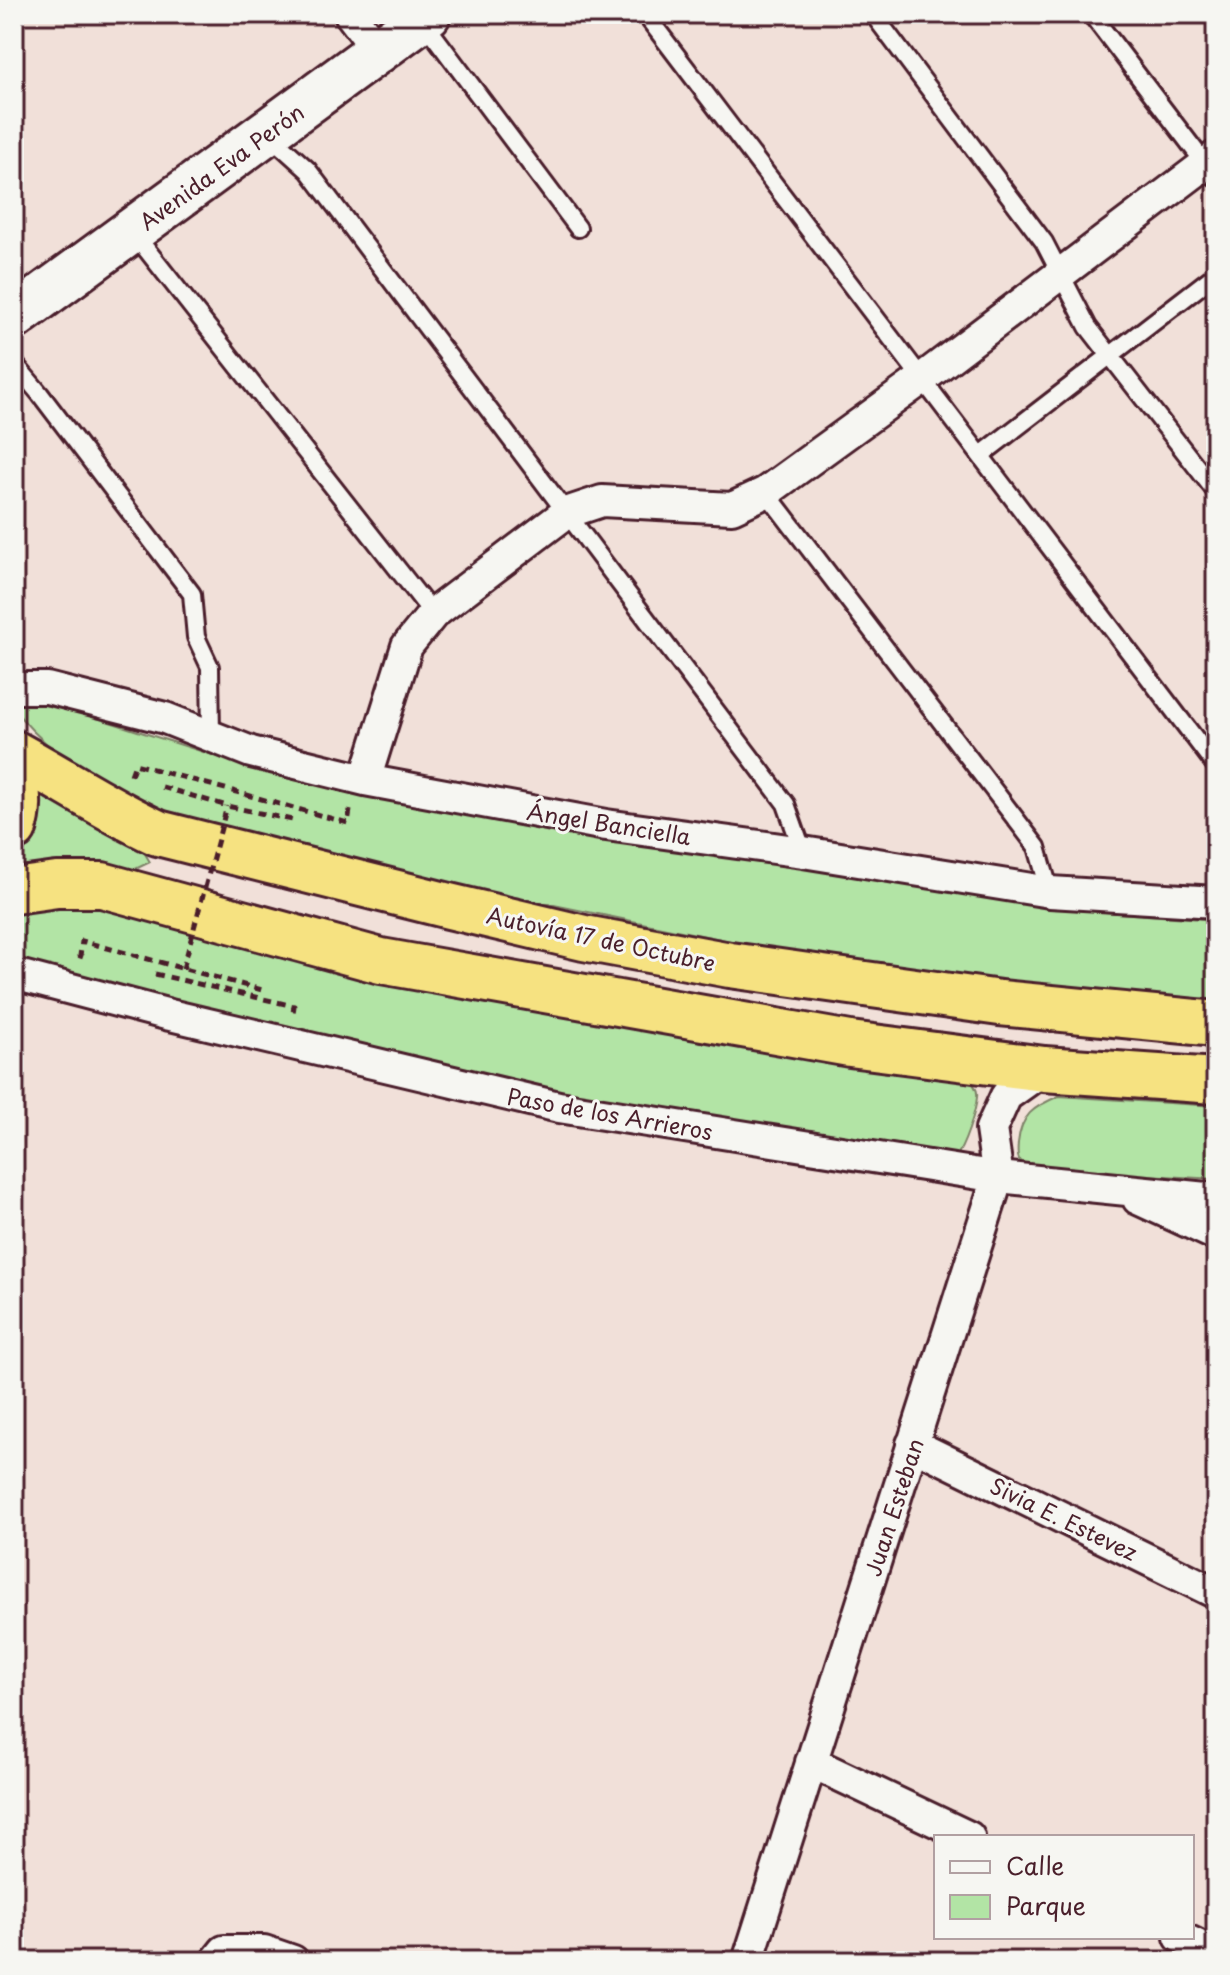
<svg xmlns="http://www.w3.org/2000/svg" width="1230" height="1975" font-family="'Playpen Sans',sans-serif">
<rect width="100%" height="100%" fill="#f1e0d9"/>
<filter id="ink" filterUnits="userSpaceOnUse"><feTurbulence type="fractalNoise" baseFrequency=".0125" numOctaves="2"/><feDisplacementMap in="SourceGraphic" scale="16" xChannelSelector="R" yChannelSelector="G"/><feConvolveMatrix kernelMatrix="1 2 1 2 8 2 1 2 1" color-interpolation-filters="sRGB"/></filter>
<g filter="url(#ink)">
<!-- green -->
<path fill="#b2e4a5" stroke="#7e8268" stroke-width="2" d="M14,700l58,10 188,60 107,25 682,113 167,12v83l-188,-18 -225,-29 -342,-70 -279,-70 -61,-21 -56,-34 -32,-30 -19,-21z
M14,753l108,63 28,46 -48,23 -88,6z
M68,898l901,182c6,5 9,10 8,17 -1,14 -13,51 -22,61l-395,-60 -546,-135v-57z
M1059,1096l157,10v73l-191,-11c-8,-8 -8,-14 -7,-25 3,-28 15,-36 41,-47z"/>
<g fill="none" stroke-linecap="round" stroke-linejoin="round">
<defs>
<path id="lane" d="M645,14l571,752
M873,14l171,228 44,85 128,165
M1091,14l125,164
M423,21l155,207
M268,134l40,36 478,634 17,48
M132,231l301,383
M14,363l26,31 152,200 4,43 14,30 1,69
M981,455l235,-181
M766,492l271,355 13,45"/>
<path id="street" d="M350,14l28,37
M14,688h33l118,30 86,34 114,28 241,45 197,27 247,40 166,10
M365,780l42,-134 26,-32 133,-101 36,-12 130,7 34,-16 157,-114 293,-222
M14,974l156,41 389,92 439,70 218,22
M1138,1199l78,36
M912,1444l304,149
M811,1762l158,75
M1180,1937l36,17
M216,1961l8,-10h40l29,10
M748,1961l250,-784 -7,-48 15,-33 38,-27"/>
<path id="secondary" d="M14,317l414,-303"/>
<path id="highway" d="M14,753c48,26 94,57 144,80l291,73 135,32 146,27 270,38 216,21
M14,780c6,14 5,33 0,48
M14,891l43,-6h45l279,76 469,83 194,25 172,12"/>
</defs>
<!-- lane casing -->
<use href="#lane" stroke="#4a1f2b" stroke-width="22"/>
<!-- street casing -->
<use href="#street" stroke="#4a1f2b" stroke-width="36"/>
<!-- secondary casing -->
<use href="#secondary" stroke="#4a1f2b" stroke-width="50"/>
<!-- highway casing -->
<use href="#highway" stroke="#4a1f2b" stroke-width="50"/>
<!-- path -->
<path stroke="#4a1f2b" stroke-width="5" stroke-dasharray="8 6" stroke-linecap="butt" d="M131,775l4,-11 213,59 2,-13
M162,787l65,19 70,15
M83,957l-3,-1 2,-15 180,49
M155,974l139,32 -1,7"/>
<!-- lane -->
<use href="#lane" stroke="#f6f6f2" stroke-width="16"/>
<!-- street -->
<use href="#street" stroke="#f6f6f2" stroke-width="30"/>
<!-- secondary -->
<use href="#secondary" stroke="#f6f6f2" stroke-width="44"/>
<!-- highway -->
<use href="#highway" stroke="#f6e281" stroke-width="44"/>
<!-- path-bridge -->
<path stroke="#4a1f2b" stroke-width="5" stroke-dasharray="8 6" stroke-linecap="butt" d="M183,969l44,-163"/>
</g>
</g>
<g text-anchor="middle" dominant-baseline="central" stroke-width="6" stroke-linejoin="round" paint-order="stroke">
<!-- street labels -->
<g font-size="22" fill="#4a1f2b" stroke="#f6f6f2">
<text transform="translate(221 166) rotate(-36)">Avenida Eva Perón</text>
<text transform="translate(609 823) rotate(9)">Ángel Banciella</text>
<text transform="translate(601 938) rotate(12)">Autovía 17 de Octubre</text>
<text transform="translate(610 1113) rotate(10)">Paso de los Arrieros</text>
<text transform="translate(893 1507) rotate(-72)">Juan Esteban</text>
<text transform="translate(1064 1518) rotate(26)">Sivia E. Estevez</text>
</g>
</g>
<!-- margin -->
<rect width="1230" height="1975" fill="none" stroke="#f6f6f2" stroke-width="48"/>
<rect x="24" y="24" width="1182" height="1927" fill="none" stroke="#4a1f2b" stroke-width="3" filter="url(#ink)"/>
<!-- legend -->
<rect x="934" y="1835" width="260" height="104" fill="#f6f6f2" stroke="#b1a0a2" stroke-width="2"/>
<rect x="950" y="1861" width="40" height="12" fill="#f6f6f2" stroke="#b1a0a2" stroke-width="2"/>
<text x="1006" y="1875" font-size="24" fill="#4a1f2b">Calle</text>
<rect x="950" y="1895" width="40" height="24" fill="#b2e4a5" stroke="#b1a0a2" stroke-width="2"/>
<text x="1006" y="1915" font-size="24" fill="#4a1f2b">Parque</text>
</svg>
